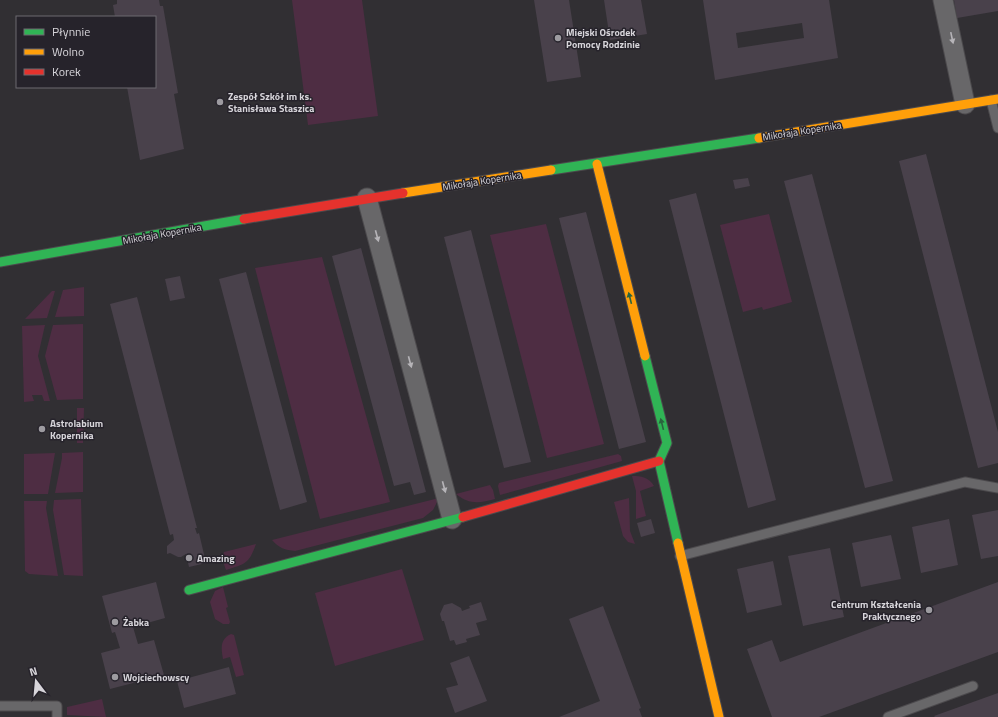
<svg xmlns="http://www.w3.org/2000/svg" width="998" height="717" font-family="'Titillium Web',sans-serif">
<rect width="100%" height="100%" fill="#312f33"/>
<!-- green -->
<path fill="#4e2d43" d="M292,0h70l16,116 -70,9z
M769,214l23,88 -29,8 -1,-3 -19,5 -23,-87z
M546,224l58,220 -57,14 -57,-223z
M322,257l68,245 -70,17 -65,-251z
M84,287v29l-29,1 8,-27z
M52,291h3l-8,27 -22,1z
M83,324v75l-26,1 -12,-44 8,-31z
M45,325l-7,31 12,45h-6l-2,-6h-10l2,6 -10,1 -2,-76z
M77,408h7l-1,35h-6z
M83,452v40l-28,1 7,-35v-5z
M55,453l-7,41h-24v-40z
M618,454l3,2 1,5 -122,34 -2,-9 1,-3z
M632,476c9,0 17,1 22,10l-14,5 6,25 -10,3v-28z
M490,485l3,5 2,9c-15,4 -26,6 -39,-5z
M439,498l-6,12 -10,8 -128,33c-10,-1 -16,-3 -23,-11z
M629,498l1,33 5,13 -7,-2 -5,-6 -9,-34z
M81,499l2,77 -19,-1 -11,-65 1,-10z
M24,501h23l-1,7 12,68 -29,-2 -4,-3z
M256,544c-7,20 -11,20 -30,26 -2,-6 -5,-12 -2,-18z
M402,569l22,71 -89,26 -20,-73z
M223,587l5,20 -2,1 4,14 -1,2h-6l-8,-5 -5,-17 5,-11z
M231,634l3,1 10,40 -8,2 -6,-20 -7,2c-2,-11 -3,-20 8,-25z
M102,699l4,18 -39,-2v-8z"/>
<!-- building -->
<path fill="#49414b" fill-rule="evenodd" d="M117,0h42l1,6h3l15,87 -4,1 10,55 -44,11 -13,-73h28v-70h-40l-2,-12 4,-1z
M534,0h35l12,77 -34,5z
M604,0h37l6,34 -37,6z
M703,0h126l9,58 -123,22zM802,23l2,15 -66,10 -2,-15z
M954,0h44v11l-41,7z
M926,154l72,278v31l-20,5 -79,-307z
M812,174l81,307 -28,7 -81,-307z
M748,178l2,8 -15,3 -2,-9z
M696,193l80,307 -28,8 -79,-308z
M586,212l60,230 -27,7 -60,-231z
M471,230l60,232 -27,6 -60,-231z
M361,248l65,244 -12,3 -4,-13 -16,4 -62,-230z
M246,272l61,230 -27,8 -61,-231z
M180,276l5,22 -15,3 -5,-22z
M137,297l60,231h-2l2,6 2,-1 7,30 -17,4 -3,-13 -5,3h-3l-8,-4 -3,1v-8l7,-6 -1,-6 -3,1 -60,-231z
M998,510v46l-17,3 -9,-44z
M651,519l4,14 -14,4 -4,-14z
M949,519l9,46 -37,8 -9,-46z
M891,535l10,44 -40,8 -9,-44z
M830,548l14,69 -41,9 -15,-70z
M773,561l9,44 -35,8 -10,-44z
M156,582l9,36 -32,9 5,17 16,-4 10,35 -54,14 -9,-36 19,-5 -5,-16 -3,1 -10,-37z
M998,582v70l-179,65h-47l-25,-68 25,-9 8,22z
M481,602l6,18 -11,3 4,12 -14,4 1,3 -11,3 -2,-5 -4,1 -6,-20h-2l-2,-7 4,-9 8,-2 9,5 1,3 8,-3 -1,-2z
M603,606l38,102 -2,1 3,8h-83l41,-16 -31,-82z
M469,656l18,45 -32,12 -9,-25 12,-3 -8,-22z
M229,667l7,27 -52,14 -7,-27z
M998,693v24h-63l-1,-1z"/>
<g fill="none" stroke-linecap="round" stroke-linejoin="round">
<defs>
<path id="lane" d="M991,100l7,28
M680,556l285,-74 33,6
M0,706h57v11
M888,717l85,-31"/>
<path id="street" d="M943,0l22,104
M367,198l85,321"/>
<path id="fast" d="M551,170l208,-32
M0,262l244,-43
M645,356l22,87 -8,18 19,82
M189,590l274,-73"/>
<path id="slow" d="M759,138l239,-39
M597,164l48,192
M403,193l148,-23
M678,543l41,174"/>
<path id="jam" d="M244,219l159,-26
M463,517l196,-56"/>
</defs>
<!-- lane casing -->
<use href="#lane" stroke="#4c4a4d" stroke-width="11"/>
<!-- street casing -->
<use href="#street" stroke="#4c4a4d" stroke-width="21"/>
<!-- fast casing -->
<use href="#fast" stroke="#4c4a4d" stroke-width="11"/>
<!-- slow casing -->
<use href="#slow" stroke="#4c4a4d" stroke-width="11"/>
<!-- jam casing -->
<use href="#jam" stroke="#4c4a4d" stroke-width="11"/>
<!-- lane -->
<use href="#lane" stroke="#686769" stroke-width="9"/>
<!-- street -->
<use href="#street" stroke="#686769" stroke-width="19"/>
<!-- fast -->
<use href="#fast" stroke="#30b455" stroke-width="9"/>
<!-- slow -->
<use href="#slow" stroke="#ff9f0a" stroke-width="9"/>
<!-- jam -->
<use href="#jam" stroke="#e5322d" stroke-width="9"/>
</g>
<!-- one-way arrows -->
<defs><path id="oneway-solid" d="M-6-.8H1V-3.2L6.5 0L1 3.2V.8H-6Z"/></defs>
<g fill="#b6b4b8">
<use href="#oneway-solid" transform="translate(952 38) rotate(78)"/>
<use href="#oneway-solid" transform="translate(377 236) rotate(75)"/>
<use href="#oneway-solid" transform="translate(410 362) rotate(75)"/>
<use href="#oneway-solid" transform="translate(444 487) rotate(75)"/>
</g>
<g fill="#2a643e">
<use href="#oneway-solid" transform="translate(630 298) rotate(-104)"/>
<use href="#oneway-solid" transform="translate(662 424) rotate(-104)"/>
</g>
<!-- markers -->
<g fill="#9d9ba0" stroke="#26232b" stroke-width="1.5">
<circle cx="558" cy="38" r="4"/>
<circle cx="220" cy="102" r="4"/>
<circle cx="42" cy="429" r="4"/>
<circle cx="189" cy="558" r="4"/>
<circle cx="929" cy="610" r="4"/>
<circle cx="115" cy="622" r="4"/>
<circle cx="115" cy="677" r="4"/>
</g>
<g text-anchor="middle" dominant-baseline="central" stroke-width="3" stroke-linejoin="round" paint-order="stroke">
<!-- poi labels -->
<g font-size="10" font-weight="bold" fill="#d7d5da" stroke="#26232b" text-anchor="start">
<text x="566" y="32">Miejski Ośrodek<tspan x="566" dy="12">Pomocy Rodzinie</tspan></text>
<text x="228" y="96">Zespół Szkół im ks.<tspan x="228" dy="12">Stanisława Staszica</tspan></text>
<text x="50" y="423">Astrolabium<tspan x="50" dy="12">Kopernika</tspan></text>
<text x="197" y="558">Amazing</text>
<text x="921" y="604" text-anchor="end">Centrum Kształcenia<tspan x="921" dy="12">Praktycznego</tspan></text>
<text x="123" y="622">Żabka</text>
<text x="123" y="677">Wojciechowscy</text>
</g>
<!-- street labels -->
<g font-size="10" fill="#d7d5da" stroke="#26232b">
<text transform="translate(802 131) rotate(-9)">Mikołaja Kopernika</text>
<text transform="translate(482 181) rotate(-9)">Mikołaja Kopernika</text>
<text transform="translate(162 234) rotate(-10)">Mikołaja Kopernika</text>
</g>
</g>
<!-- legend -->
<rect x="16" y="16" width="140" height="72" fill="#26232b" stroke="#6d6a71"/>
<rect x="24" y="29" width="20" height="6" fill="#30b455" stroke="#6d6a71"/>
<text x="52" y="36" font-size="12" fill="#d7d5da">Płynnie</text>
<rect x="24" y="49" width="20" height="6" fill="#ff9f0a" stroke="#6d6a71"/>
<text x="52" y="56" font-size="12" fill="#d7d5da">Wolno</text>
<rect x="24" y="69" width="20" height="6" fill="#e5322d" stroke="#6d6a71"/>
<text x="52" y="76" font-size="12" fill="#d7d5da">Korek</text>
<!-- north arrow -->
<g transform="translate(36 681) rotate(344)" stroke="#26232b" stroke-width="3" paint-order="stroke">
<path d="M0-3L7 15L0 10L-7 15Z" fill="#d7d5da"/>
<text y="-6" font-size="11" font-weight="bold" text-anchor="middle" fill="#d7d5da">N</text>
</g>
</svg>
